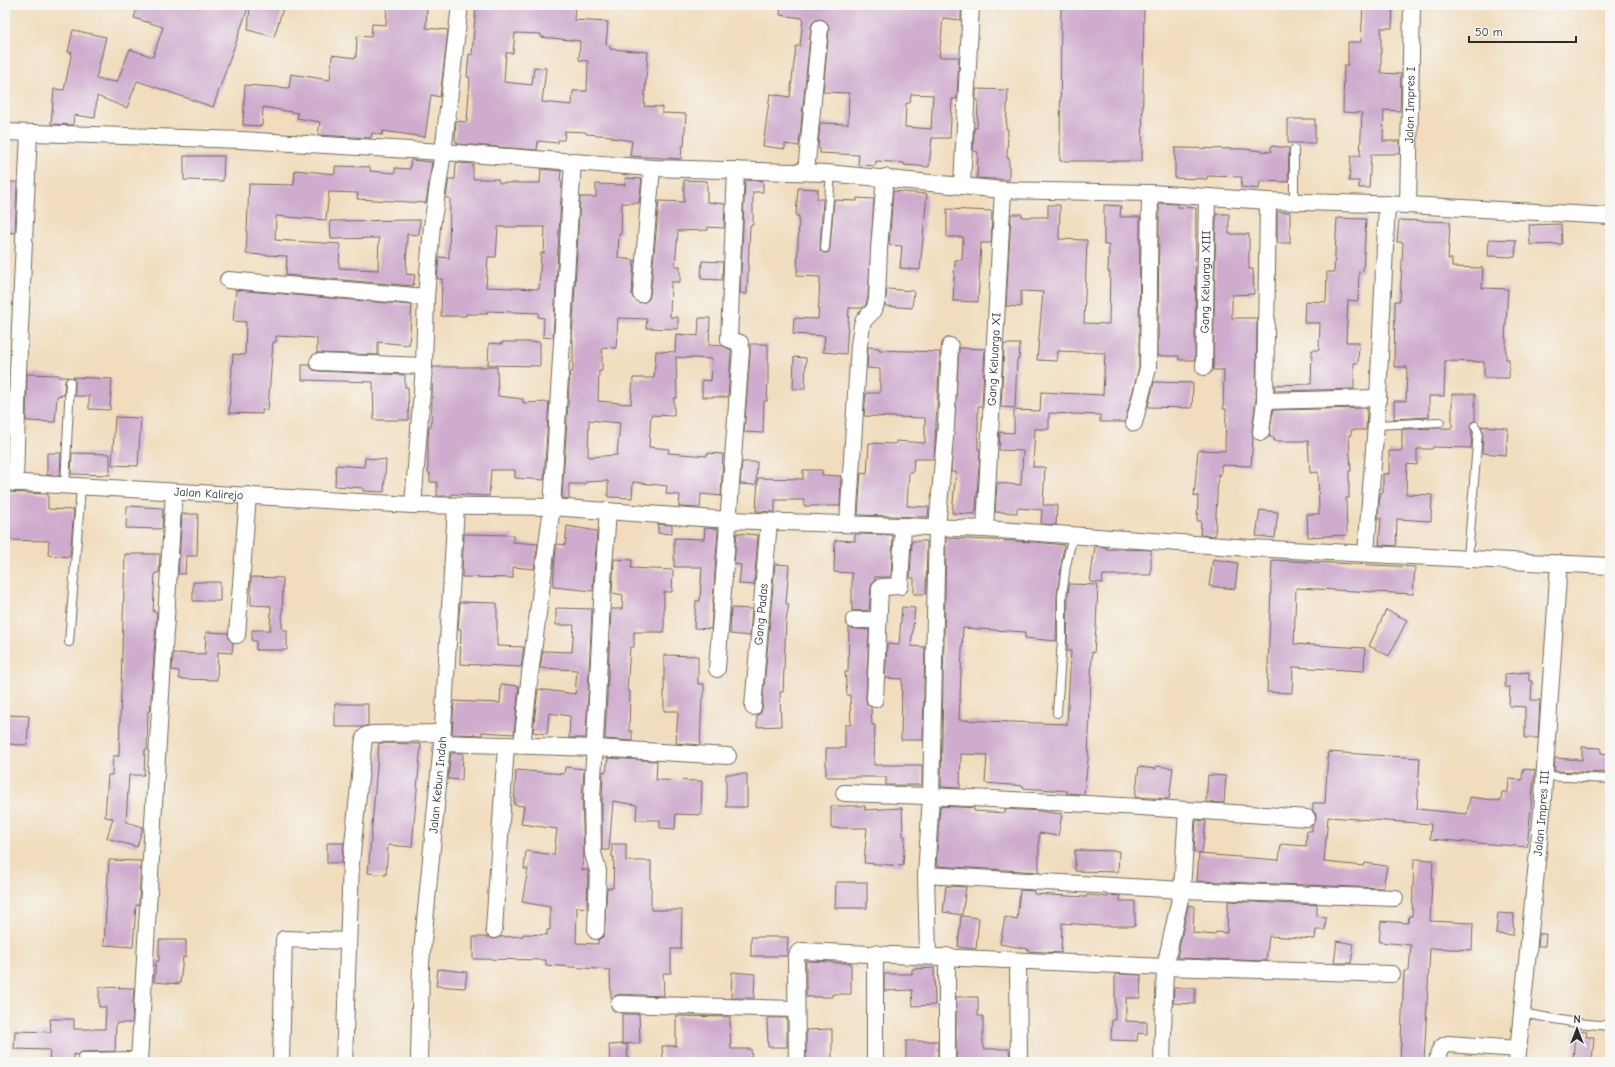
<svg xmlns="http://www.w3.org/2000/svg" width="1615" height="1067" font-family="'Comic Neue',sans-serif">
<rect width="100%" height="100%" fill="#f6f6f2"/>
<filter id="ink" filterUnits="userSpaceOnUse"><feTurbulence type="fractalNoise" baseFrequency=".025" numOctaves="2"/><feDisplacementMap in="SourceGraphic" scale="8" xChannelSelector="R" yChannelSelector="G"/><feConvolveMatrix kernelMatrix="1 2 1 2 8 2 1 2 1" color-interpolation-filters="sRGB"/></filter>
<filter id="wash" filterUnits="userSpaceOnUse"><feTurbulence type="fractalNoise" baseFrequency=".012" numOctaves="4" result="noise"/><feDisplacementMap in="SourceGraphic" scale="16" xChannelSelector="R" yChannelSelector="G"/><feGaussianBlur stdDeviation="0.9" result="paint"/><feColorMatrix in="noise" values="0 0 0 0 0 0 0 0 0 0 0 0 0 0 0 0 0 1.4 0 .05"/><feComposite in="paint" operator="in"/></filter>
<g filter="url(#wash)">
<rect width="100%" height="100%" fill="#f1ddbe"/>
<g id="blocks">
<!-- building -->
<path fill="#cfabcd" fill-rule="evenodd" d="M138,5h111l-36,102 -76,-26 -10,27 -30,-12 -2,22 -21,-3 -1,10 -22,-1 3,-35 10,1 8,-38h-4l5,-22 33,7 -10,42 21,3 13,-33 23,8 10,-30 -29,-9z
M250,5h34l-10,32 -26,-7z
M387,5h40l-1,23 22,2 -8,67 -9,-2 -6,42 -42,-6 -1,4 -10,-2 -1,5 -53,-3 2,-13 -23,-4 1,-5 -35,-6 -1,19 -19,-1 2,-40 44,3 2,-14 39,6 2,-25 24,3 1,-22 14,1 1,-13 14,1z
M476,5h41v2l35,2v-4h23l-1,15 34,2 -2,23 4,1v3l38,3 -4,54 18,1v6l24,1 -2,32h-2l-1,13 -51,-3 2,-15 -20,-3v-2l-26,-2v-2l-21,-1 -1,9h-6v3l-20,-2 -1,9 -80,-6v-2l-2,-1 1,-20 11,1 3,-44 -3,-1 2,-23 3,1zM515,33l26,1v3l39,4 -1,19 9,1 -1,30h-14l-1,14 -30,-3 4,-34 -12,-1 -2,18 -28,-3 2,-29h7z
M781,5h180v15l-18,-2 -4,39h20l-2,42h-5l-2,39h-18l-3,29 -25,-2v-2l-28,-2 -1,5 -17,-1 1,-10 -39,-2v-4l-2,-1 2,-25 28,1 1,-31 -26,-1 6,-63 -1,-5 -7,-5 -5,1 -4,3 -1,4 -12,119 -14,-2v5l-22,-3 7,-52 20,3 6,-51h4l3,-28 -23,-3zM911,94l22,1 -2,34 -26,-2 1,-24h4z
M1061,5h83l-2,156h-82z
M1363,5h30l-1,23h-11v45l20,1 -1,37 -16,-1 -1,31h17v13h-29l-2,34h-10v-7h-10l2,-25h9l2,-43 -19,-1 1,-47h4v-23h13z
M976,89l32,1 -2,39h2l-1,29h2v22l-32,-2 1,-26 -5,-1 1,-23h3l1,-28h-2z
M1288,119h27v24h-27z
M1271,146l18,2 -1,34 -28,-1 -1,8 -18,-2 1,-10 -35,-1v3l-32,-1v-30l69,1 27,3z
M184,156h40l-1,25 -39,-1z
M411,160l21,2 -6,41 -69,-4 1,-6 -29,-1 -3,28 -50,-4 -1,24 65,4 -1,24 39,2 1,-32 -48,1 -1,-18 90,-1 -1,15 -12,-1 -1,40 9,1 -2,11 -127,-11 1,-19 -41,-2 3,-70 45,1 1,-15 40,4v-8l35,1v4l25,2v-5l15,1z
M456,163l17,1v15h25l1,4h41l1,-14 20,2 -1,10h2l-9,157 -10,-1 1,-19 -6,-1 1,-4 -52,-2v3h-21v2h-25l1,-37h-5l2,-22 10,1 1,-60h-4l3,-19h6zM498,227h47l-1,26h-3l-2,36 -53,-2 2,-30h8z
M625,178l17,1 -3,24h-17l-1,31h-2l-1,24 16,2 -2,34 1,4 7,5 5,-1 4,-3 1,-4 9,-94 25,1v-22l23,1v21l18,2 -1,24 -16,-1v3l-30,1 -3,35h5v16h-9l-1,35h8v12l-32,-1 1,-9 -29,-1 -2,30 -14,-1v24h-3l-1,30 33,3 2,-26h21l2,-27 19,1 1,-18 22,2 1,-18h11l-1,27 14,1 8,4 -3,47h-26v-17l9,1 1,-22 -36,-2 1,41h-3v18l-23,-1 -2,32 20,2 -1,4 39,3v-3l16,1 -2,42 -20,-2 -1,14 -21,-1 1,-12 -14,-1 1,-8 -34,-4 -1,16 -24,-1v-16l-23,1v2h-16v15l-7,-1 8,-126h3v-33h-1l8,-142h16v-13l29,1zM589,420l31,3 -3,32 -29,2z
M745,180l18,1v11h-10v33h-3l-3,69 -7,-1z
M5,182h12l-2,51 -10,-1z
M798,188l20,1 -1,10h6l-3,49v3l4,2h4l2,-5 4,-48 23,1v-3l17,1 -6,99 -2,7 -4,3h-13l-3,46 -23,-2 2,-16 -32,-2 1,-16 24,1 2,-42 -23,-1 2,-60h-3z
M893,191l34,3 -7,76 -20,-2 2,-22 -13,-1z
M1159,203l18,1v3l19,1 -1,152h-16v-4h-21z
M1048,205h12l-1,34 28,1 -3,83 25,1 1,-52h-2l1,-27h-5v-40l17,1 -1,11h20l-1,150 -14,55h-25v-7l-51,-2v16h-14l-2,38h12l-2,38h14l-1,20 -15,-1 1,-14 -25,-2v5l-22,-1 2,-29 24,2 2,-34 -24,-1 1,-18 14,1v-23l26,1 1,-19 62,3 2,-42 -47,-2 -1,10 -20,-1 6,-68 -22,-1v16l-15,-1 5,-92h11v3h26z
M947,209l45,2 -1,32h-10l-3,59 -25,-1 2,-41h7l1,-23h-16z
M1277,212h13v31h-13z
M1216,214h13v20h20v35h4l1,25 -22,1v23h25l-1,82 -4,31 1,5 -2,30 -30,-1v10l-3,-1 -3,62 -15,-1 1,-14h-4l1,-25h-4l4,-46 27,1 1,-42h-3l1,-39h-11z
M1337,218l29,1 -3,53 -4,-1 -1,30 -10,-1 -2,42h13l-1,21h-4v26l-79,2v-6l36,-1 1,-34h7l1,-27h-16l1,-22 21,1 1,-30h7z
M1399,220l51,2 -2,37h4v8l31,1 -1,20 26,1 -3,49h1v21h3v19h-25v-16l-39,-1 -1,35h-15v21l-35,2v-18h12l1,-34h-13l1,-66h5l3,-59h-6z
M1561,224l1,20 -32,1 -1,-20z
M1489,239l27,1 -1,17 -27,-1z
M702,261l21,1 -1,18 -21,-1z
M887,289l27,2 -2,17 -27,-2z
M236,290l176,15 -3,40 -31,-3v13l-61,-2v-15l-41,-2v6h-3l-5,68h-6v4l-33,-1 4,-59 12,1 1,-33 -13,-1z
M502,342h38v24l-52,-1 1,-22 13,1z
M750,344h18v35l-1,22h-3l-1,32 -19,-1 6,-79z
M1004,344h16l-1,15h-2l-2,49 -14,-1z
M868,347l11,1v2l61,2 -6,107h-20l-1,13h-4l-2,34 22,1 -1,10 -70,-2 3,-42 6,1 2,-31 27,1v-3l29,2v-25l-61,-2 2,-23h14v-24l-13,-1z
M959,348l26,1 -3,57h-4v44h2l-4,61h-1v3l-23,-1 4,-41h-5z
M794,357l12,1 -1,31h-12z
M302,365h7l4,5 5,1 87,4v12h3l1,33h-35l-1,-38 -71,-2z
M433,367h64l1,29 25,3v4l26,-1 -5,78 -29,-2v-8h-24l-2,26 -37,-2v2h-15v-14h-7v-9h-2v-34l1,-13h2z
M27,374l32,1 -1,2h10l-3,4 -1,14 -7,1 -2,26 -29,-1z
M73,377l39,2 -2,31 -21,-1v-13h-14v-14z
M1154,382l39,1 -1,25 -44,-1z
M1452,394h23v27l-3,1 -2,4 2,6 -1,16 -38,-1 -1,2h-15v16l-10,-1 -1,30 26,1 -1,26 -34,-2 -1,27 -17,-1 2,-27h-3l2,-25h3v-19h6v-23h13v-22l50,-1z
M1367,408l-1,22h-15v5h-2l2,36h-2v27h-3l1,37 -39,2 -1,-23h12l-1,-42 -8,1 -2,-32h-34v-4h-5l4,-27z
M115,417l26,1 -3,48 -26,-1z
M1481,426l27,2 -2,27 -24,-2 1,-22z
M47,453h14l-1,23 -13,-1z
M72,453l38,1v21l-39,-1z
M365,458l21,2 -2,32 -21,-1v-3l-28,-2 1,-21 28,2z
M742,462h15l-1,23 -16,-1z
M803,470h19v5l19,1 -1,30h-36v-6h-29v12l-19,-1 2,-33 45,1z
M6,492l42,2v15l26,1 -4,47 -22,-2 1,-14 -44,-1z
M127,506l36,2 -1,21 -36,-1z
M1260,510l18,2 -3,26 -19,-2z
M182,514h16l-1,42h-11l-1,18h-7z
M658,524l14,1v9l-14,-1z
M567,526l30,5 -4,60 -40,-4 3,-41 2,-2 7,1z
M705,528l13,1 -7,100 -17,-1 2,-27h4l2,-34h-28v-29l30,1z
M737,533l21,2 -4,50 -15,-1 2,-19 -7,-1z
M464,534l49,1v7l25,2 -4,25 -21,-2v11l-51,-1z
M855,534l38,1 -2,42h-16v3l-3,3 -1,5 -2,22 -17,1v-38l-18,-1 1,-32 20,1z
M946,538l89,4 29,3 -7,50 -1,46 -31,-3v-6l-62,-4 -4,92 108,4 4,-73h-4l1,-55 1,-12 29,1 -2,41 -2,27 -2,-1 -4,107 -4,35 -18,-1 1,-2 -44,-3 1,-2 -39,-3 2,-28 -26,-1 -1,34 -19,-1z
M912,541h15l-1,53h-12v-16h-4z
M1095,546l11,1v2l45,1v25h-48l-1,8 -12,-1z
M125,554h35l-1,19h-4l-2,39h4l-7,99h-2l-1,39h-2l-1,25h-15l-3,47 17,5 -6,20 -30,-9 6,-20 -8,-1 3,-42h4l1,-19h6z
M614,559l18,1 -1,8 42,2 -1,22h-8v40h-30v15h-4l-3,44h3l-1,40h3v10l-27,-2 6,-130h11l1,-14 -11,-2z
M1213,559l25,4 -3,26 -26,-3z
M1272,560l143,7 -2,27 -117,-6 -2,56 71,4 -1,23 -71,-4 -1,26 -25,-1z
M775,564l14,1 -3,39h3l-3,17 -3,71h-3l1,34 -24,1v-11l4,-3 1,-5z
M251,577l32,1 -1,52h5v20h-31v-9h-4v-11h18l1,-24 -20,-1z
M193,582h27v19h-27z
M460,602l37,1v43l27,1 -3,20 -61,-3 1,-35h-3z
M902,607l13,1 -4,38 14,1 -2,93h-22l1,-61 -17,-1 2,-34 12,1z
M556,608l36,1 -6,129h-17l1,-22 -21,-3 -2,21 -14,-2 5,-43 37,5 2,-24 -37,-2 3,-17 29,1 2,-27h-18z
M731,608l21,1 -2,27 -20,-2z
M1386,610l21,10 -18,36 -20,-10z
M849,628l20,2 -3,69 1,5 4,3 1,18h3l-1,40h48v20h-36v-8h-60v-29h19v-23h6l-1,-30h-3l-2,-23h3z
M206,632l22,1 1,6 4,4 -1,10 -14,-1 -1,28 -38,-1v-8l-7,-1 1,-17 32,1z
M664,655l34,1v28h6v14h-2l-2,47 -24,-2 2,-32h-14z
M1529,672v9h3l-1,19h9l-2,38h-13v-31l-16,-1 1,-19h-5v-13z
M501,684l18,2 -5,48 -32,-2v3l-30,-1 2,-33 46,2z
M335,704h33v21l-5,2h-28z
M8,715l21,1 -2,29 -21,-1z
M379,743l42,1 -9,103 -24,-2 -2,30 -18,-2z
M1582,747l19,1v5l9,1v19l-56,-2 1,-13 27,2z
M1328,752l92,6 -3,51 50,5 3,-17 31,4 1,-9h6l1,-13 13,1 1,-11 12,1 -8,77 -97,-8 1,-15 -103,-7 -4,45 40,4 1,-3 22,3 -4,22 -186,-7 2,-27 80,6 2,-16 25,2 1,-15h5v-5l4,-7v-5l-3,-3v-8h12z
M451,753h12l-1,27 -14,-1z
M608,758l49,3 -1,19 46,1 -1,34 -25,-1 -1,15 -15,-1v-8h-24l1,-15 -24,-4 -4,49h-7v-51l1,-28 3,1z
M1156,766l17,2 -4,31 -34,-2 4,-30 17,2z
M565,767l19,2 -2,30 2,54 -2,17h6v2l-1,36 -10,-1 -1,36 22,1v-4l6,-4 3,-48h6l1,-31h-2v-13h14v17h25v49h31l-1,39h-10v24h-8l1,23 -45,-2 -8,4 -1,-28 -64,-5v-5l-73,-1v-22h15l6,2 6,-2 23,-1v-2l24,1v-5h3v-23l-28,-5 6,-33h-4l2,-18 28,4 3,-26 -36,-5 3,-18 -10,-1 2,-35 48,4z
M726,774h21v33h-21z
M1208,775l18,1 -2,27 -18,-1z
M831,806h34v4l37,-2 1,28h2l-2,30 -39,-3 3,-35h-36z
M940,806l34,2v3l31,2v-4l35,2 22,3 -4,22 -19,-3v39l-103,-6z
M1196,820l10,1 -4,32 -8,-1z
M327,843h17l-2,20h-15z
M1075,850l44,1 -1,21 -43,-1z
M1414,859l19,1 -3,61 43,2 -1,27 -42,-2 -6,114h-24l4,-91h5l2,-26 -32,-3 2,-21 27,2 1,-7h3z
M109,860l32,1 -2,44h-3l-3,42 -29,-2z
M836,882h31v26h-32z
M946,886l20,1 -4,28 -19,-3z
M1020,890l14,1v3l52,3 1,-2 21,2v-2l12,1v5h15v25h-34l-39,-3 -1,30 -33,-2v-2l-28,-5 5,-27 12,3z
M1228,901l89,4v11l9,1 -1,13h-9l-1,9 -46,-3 -3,25 -89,-3 11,-53 6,1 -1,27 22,2 1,-3 11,1z
M1498,913l16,1 -1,21 -17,-1z
M961,916l18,2 -3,31 -18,-2z
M1539,934h7l-1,12h-7z
M751,937h37l-1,19h-36z
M159,940h27v17h-3l-3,27 -26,-2 2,-21h3z
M1337,941l17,3 -3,19h-17z
M806,961l26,1v1h19v31h-19v3h-26z
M934,968l1,37 -22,1 -1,-16 -28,1v-17h28v-5z
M438,969l29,3 -2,16 -29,-2z
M732,972l23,2 -1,24h-23z
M1115,974l26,1 -1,23h-14v23l21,1v12l-9,-1 -1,8 -26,-1 1,-20h3z
M99,987l35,1 -2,35h-16l-1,28 -33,1 -5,3 -3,-1v7h-25l1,-11 -36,-1 1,-18 36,1 -1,-13h24v10h31l1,-22h-7z
M1174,988h21v16l-22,-1z
M956,997h22v19h5v33h26l1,13h-54z
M622,1014h17l1,29 -18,1z
M676,1016l54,1 1,32h20l1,13h-89l-1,-16h14z
M767,1018h20v29h-19z
M832,1029v33h-26v-32z
M1575,1030l12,1 -1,6h8l-2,25h-19z
M906,1041h32v19h-32z
M627,1044l1,18h-18l-1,-17z"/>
</g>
</g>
<g filter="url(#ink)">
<use href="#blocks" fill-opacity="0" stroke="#70695e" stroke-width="1"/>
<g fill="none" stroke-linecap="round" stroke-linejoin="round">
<defs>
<path id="service" d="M1294,150v51
M825,248l6,-75
M1376,425l64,-3
M65,486l5,-104
M1468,558l10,-127 -3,-5
M69,642l12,-155
M1057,713l5,-73v-44l4,-31 7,-30
M1545,776l65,3
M1522,1013l55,10 33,3
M82,1057l57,-1"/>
<g id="minor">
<path d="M5,132l237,8 201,12 209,16 175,5 176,17 147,3 118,8 140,4 202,11"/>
<path d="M806,172l14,-144"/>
<path d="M962,185l9,-180"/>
<path id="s1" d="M1408,205l4,-200"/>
<path d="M228,280l198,17"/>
<path d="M641,294l11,-126"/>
<path d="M318,362l106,4"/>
<path id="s2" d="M1204,367l3,-170"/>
<path d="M1265,401l113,-3"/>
<path d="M1134,423l14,-55 2,-175"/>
<path d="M1261,432l4,-31 3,-200"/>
<path id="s3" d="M5,482l408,23 139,2 177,13 256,9 265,19 360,18"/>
<path d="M15,483l3,-112 11,-238"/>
<path d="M413,505l11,-139 2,-69 6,-71 11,-74 17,-147"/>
<path d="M848,524l11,-179 3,-20 2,-5 10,-10 3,-10 2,-51 6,-72"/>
<path id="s4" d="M985,529l18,-339"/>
<path d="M1366,553l12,-155 9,-194"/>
<path d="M854,620h24"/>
<path d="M237,635l11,-140"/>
<path d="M717,669l24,-317 -1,-9 -11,-4 7,-169"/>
<path d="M875,699l5,-111 2,-1 18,-1 3,-59"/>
<path id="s5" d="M753,707l16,-185"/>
<path d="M442,743l153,5 133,8"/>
<path d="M522,745l8,-71 22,-167 21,-346"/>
<path d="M844,793c155,5 309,14 463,25"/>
<path d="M926,875l256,15 213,8"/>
<path d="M494,930l12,-185"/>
<path d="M596,931l2,-60 -5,-18 -1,-54 11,-218 5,-70"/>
<path d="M928,956l-2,-81 5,-79 6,-268 9,-102 4,-80"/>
<path d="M1018,961l1,101"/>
<path d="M619,1004l177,5"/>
<path d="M139,1062l16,-274 19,-296"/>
<path d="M281,1062l3,-123 64,2"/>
<path d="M344,1062l7,-199 13,-125 3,-3 5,-1 70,-1"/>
<path id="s6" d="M419,1062l2,-99 21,-220 14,-236"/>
<path d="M797,1062l-1,-103 2,-6 4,-2 363,16 227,7"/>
<path d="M875,1062v-109"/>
<path d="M947,1062v-106"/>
<path d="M1162,1062l3,-95 17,-77 5,-80"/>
<path d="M1437,1062c1,-8 2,-16 11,-18l70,5"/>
<path id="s7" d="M1517,1062l25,-250 17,-249"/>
</g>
</defs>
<!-- service casing -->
<use href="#service" stroke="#70695e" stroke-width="10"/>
<!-- minor casing -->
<use href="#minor" stroke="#70695e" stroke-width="18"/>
<!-- service -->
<use href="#service" stroke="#fff" stroke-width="8"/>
<!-- minor -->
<use href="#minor" stroke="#fff" stroke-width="16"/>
</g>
</g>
<g text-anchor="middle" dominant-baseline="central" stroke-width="3.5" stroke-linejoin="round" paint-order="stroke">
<!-- street labels -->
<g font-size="12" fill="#2b2b2b" stroke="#f6f6f2">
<text stroke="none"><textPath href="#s1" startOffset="100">Jalan Impres I</textPath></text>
<text stroke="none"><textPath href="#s2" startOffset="85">Gang Keluarga XIII</textPath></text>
<text stroke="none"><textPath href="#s4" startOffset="170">Gang Keluarga XI</textPath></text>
<text stroke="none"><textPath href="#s3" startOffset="204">Jalan Kalirejo</textPath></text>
<text stroke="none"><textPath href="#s5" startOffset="93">Gang Padas</textPath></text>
<text stroke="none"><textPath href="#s6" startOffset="278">Jalan Kebun Indah</textPath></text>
<text stroke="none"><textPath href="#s7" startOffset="250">Jalan Impres III</textPath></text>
</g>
</g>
<!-- margin -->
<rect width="1615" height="1067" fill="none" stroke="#f6f6f2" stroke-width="20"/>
<!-- north arrow -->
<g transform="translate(1577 1029)" stroke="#f6f6f2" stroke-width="3" paint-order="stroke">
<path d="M0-3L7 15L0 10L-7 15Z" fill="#2b2b2b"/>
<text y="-6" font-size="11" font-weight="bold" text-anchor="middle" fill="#2b2b2b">N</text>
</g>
<!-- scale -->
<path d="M1469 36v6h107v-6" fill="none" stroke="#2b2b2b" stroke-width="2"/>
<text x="1475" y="36" font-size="12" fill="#2b2b2b" stroke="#f6f6f2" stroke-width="3" paint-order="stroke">50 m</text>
</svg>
